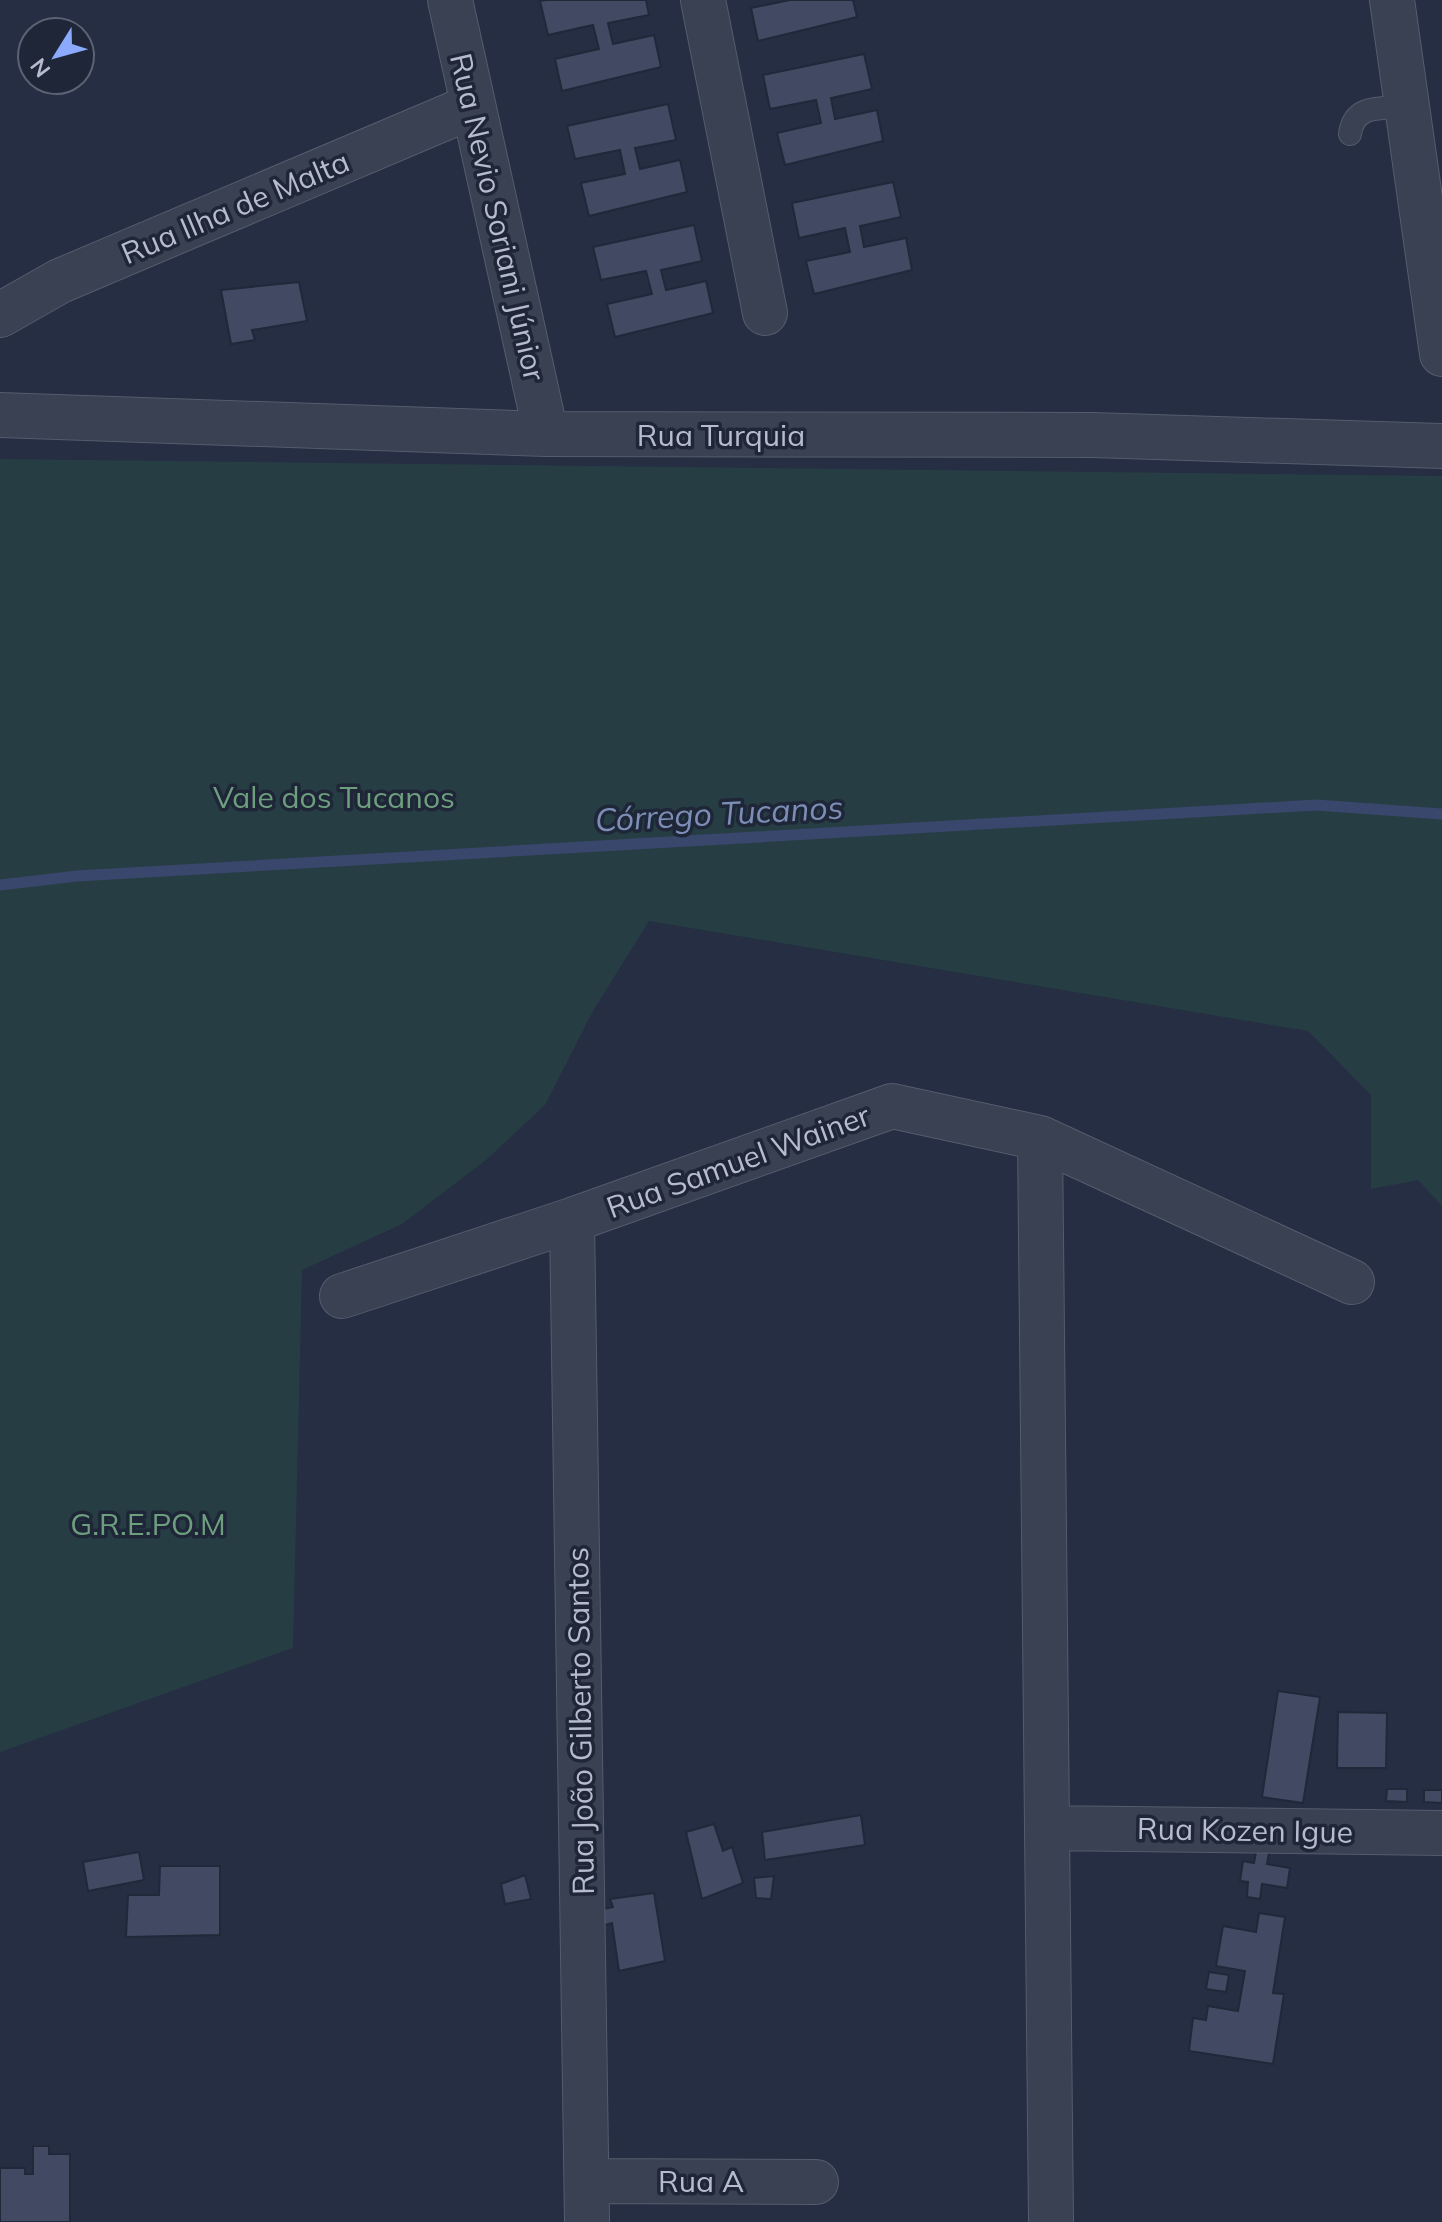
<svg xmlns="http://www.w3.org/2000/svg" width="1442" height="2222" font-family="Mulish,sans-serif">
<rect width="100%" height="100%" fill="#252e43"/>
<!-- green -->
<path fill="#273d44" d="M0,459l1442,17v730l-24,-26 -47,9v-94l-63,-64 -659,-110 -56,90 -48,94 -59,55 -84,64 -100,46 -9,378 -293,104z"/>
<g fill="none" stroke-linecap="round" stroke-linejoin="round">
<!-- stream -->
<path stroke="#38476b" stroke-width="11" d="M0,885l77,-9 1239,-71 126,9"/>
</g>
<!-- building -->
<path fill="#424a63" stroke="#20283a" stroke-width="2" d="M546,0h100l3,15 -41,8 5,21 41,-9 7,32 -99,24 -7,-32 44,-10 -6,-24 -45,10 -8,-34z
M790,0h63l4,17 -99,24 -7,-33z
M864,54l8,35 -41,9 4,21 42,-9 6,31 -98,24 -8,-32 44,-10 -5,-23 -46,9 -7,-34z
M668,104l8,36 -41,8 5,21 40,-9 7,32 -98,24 -8,-33 44,-9 -5,-24 -45,9 -8,-33z
M893,182l8,35 -41,9 4,21 42,-9 6,32 -98,24 -8,-33 44,-9 -5,-24 -46,10 -7,-35z
M694,225l8,36 -41,9 5,20 40,-9 7,32 -98,24 -8,-33 45,-10 -6,-23 -45,9 -8,-33z
M299,282l8,39 -55,9 3,10 -24,4 -10,-54z
M1278,1691l42,6 -17,106 -41,-6z
M1338,1712l49,1 -1,55h-49z
M1387,1789h20v13l-21,-1z
M1424,1790h18v13l-18,-1z
M861,1815l4,30 -100,15 -3,-28z
M714,1824l9,27 9,-4 11,36 -41,16 -16,-67z
M1257,1846l13,2 -3,16 23,4 -3,20 -25,-4 -2,15 -13,-2 1,-15 -8,-1 3,-20 11,2z
M139,1852l5,28 -56,11 -5,-29z
M160,1866h60v69l-94,2 2,-42h31z
M525,1875l6,24 -26,5 -4,-20z
M774,1876l-3,23 -15,-1 -2,-20z
M654,1893l11,68 -46,10 -7,-48 -14,4 1,-17 14,-3 -3,-8z
M1259,1913l26,4 -12,76 11,1 -11,70 -84,-13 4,-33 13,2 2,-14 30,5 7,-40 -29,-5 7,-40 33,6z
M1209,1972l20,3 -3,17 -20,-3z
M33,2146h16v8h21v68h-70v-54h25v6h8z"/>
<g fill="none" stroke-linecap="round" stroke-linejoin="round">
<defs>
<path id="lane" d="M1350,134c4,-31 33,-25 57,-27"/>
<path id="street" d="M450,0l96,434
M703,0l62,313
M1392,0l50,354
M0,315l60,-34 413,-175
M0,415l546,19 546,1 350,11
M1040,1138l11,1084
M572,1220l15,1002
M342,1296l230,-76 320,-114 148,32 312,144
M1047,1828l395,5
M587,2181l229,1"/>
</defs>
<!-- lane casing -->
<use href="#lane" stroke="#555c6d" stroke-width="24"/>
<!-- street casing -->
<use href="#street" stroke="#555c6d" stroke-width="46"/>
<!-- lane -->
<use href="#lane" stroke="#394152" stroke-width="22"/>
<!-- street -->
<use href="#street" stroke="#394152" stroke-width="44"/>
</g>
<g text-anchor="middle" dominant-baseline="central" stroke-width="7" stroke-linejoin="round" paint-order="stroke">
<!-- street labels -->
<g font-size="30" fill="#b7bccc" stroke="#1e2638">
<text transform="translate(235 207) rotate(-23)">Rua Ilha de Malta</text>
<text transform="translate(498 217) rotate(77)">Rua Nevio Soriani Júnior</text>
<text x="721" y="435">Rua Turquia</text>
<text transform="translate(738 1161) rotate(-20)">Rua Samuel Wainer</text>
<text transform="translate(580 1721) rotate(-91)">Rua João Gilberto Santos</text>
<text transform="translate(1245 1830) rotate(1)">Rua Kozen Igue</text>
<text x="701" y="2181">Rua A</text>
</g>
<!-- park labels -->
<g font-size="30" fill="#6d9e7e" stroke="#1e2638">
<text x="334" y="797">Vale dos Tucanos</text>
<text x="148" y="1524">G.R.E.PO.M</text>
</g>
<!-- water labels -->
<g font-size="32" font-style="italic" fill="#7c8eb5" stroke="#1e2638">
<text transform="translate(719 813) rotate(-3)">Córrego Tucanos</text>
</g>
</g>
<!-- north arrow -->
<g transform="translate(56 56) rotate(233)"><circle r="38" fill="#1e2638" stroke="#5b6273" stroke-width="2"/>
<path d="M0-6L14 30L0 20L-14 30Z" fill="#8ba9fd"/>
<text y="-12" font-size="22" font-weight="bold" text-anchor="middle" fill="#b7bccc">N</text>
</g>
</svg>
